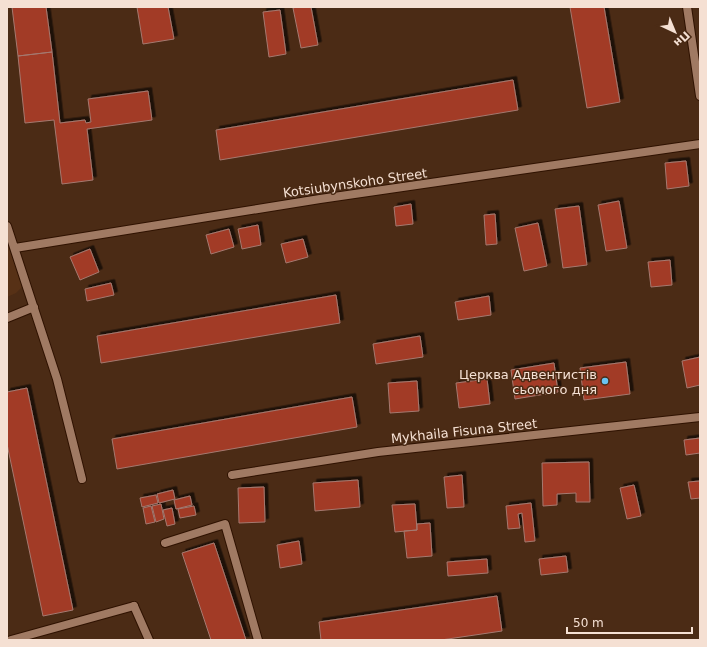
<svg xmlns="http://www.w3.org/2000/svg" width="707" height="647" font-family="'DejaVu Sans',sans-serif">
<defs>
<filter id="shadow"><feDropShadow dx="3.5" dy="-3.5" stdDeviation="0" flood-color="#0009"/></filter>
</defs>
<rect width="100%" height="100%" fill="#4b2b15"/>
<!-- built -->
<path fill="#573116" d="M7,243l16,43 -7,7 -9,4z"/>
<!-- building -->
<path fill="#a23a26" stroke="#a5796f" filter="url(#shadow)" d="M12,7h34l6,45 -34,4z
M137,7h31l6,32 -31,5z
M297,7h14l7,38 -17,3 -8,-40z
M570,7h34l16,95 -33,6z
M280,10l6,44 -17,3 -6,-45z
M52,52l8,71 25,-3 1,3 5,-1 -3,-23 60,-8 4,29 -65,9 6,51 -31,4 -8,-64 -29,3 -7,-67z
M513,80l5,30 -298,50 -4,-30z
M686,161l3,25 -22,3 -2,-26z
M619,201l8,47 -21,3 -8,-46z
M411,204l2,20 -17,2 -2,-19z
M579,206l8,59 -24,3 -8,-59z
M495,214l2,30 -11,1 -2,-30z
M538,223l9,43 -23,5 -9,-43z
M258,225l3,20 -19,4 -4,-20z
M229,229l5,18 -23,7 -5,-19z
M303,239l5,18 -22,6 -5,-19z
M90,249l9,23 -19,8 -10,-23z
M670,260l2,25 -21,2 -3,-25z
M111,283l3,12 -27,6 -2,-12z
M336,295l4,28 -239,40 -4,-27z
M489,296l2,19 -33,5 -3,-18z
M420,336l3,21 -47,7 -3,-20z
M700,357v28l-13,3 -5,-27z
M626,362l4,32 -46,6 -4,-32z
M554,363l4,29 -43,7 -4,-29z
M487,379l3,25 -31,4 -3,-25z
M417,381l2,30 -29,2 -2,-30z
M27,388l46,222 -30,6 -36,-172v-52z
M352,397l5,30 -240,42 -5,-30z
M700,438v15l-14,2 -2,-15z
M589,462l1,40h-14v-9l-19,1v11l-14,1 -1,-43z
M462,475l2,32 -17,1 -3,-31z
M358,480l2,27 -45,4 -2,-28z
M700,481v17l-9,1 -3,-17z
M634,485l7,31 -14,3 -7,-31z
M264,487l1,35 -26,1 -1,-35z
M173,490l2,9 -16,4 -2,-9z
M156,495l2,8 -16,4 -2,-9z
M190,496l2,9 -16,4 -2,-9z
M531,503l4,38 -10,1 -3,-29 -4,1 2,14 -12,1 -2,-23z
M161,504l3,15 -8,3 -4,-16z
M415,504l2,26 -22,2 -3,-27z
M151,506l4,16 -9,2 -3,-16z
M194,506l2,9 -16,3 -2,-9z
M172,508l3,16 -8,2 -4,-16z
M430,523l2,33 -25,2 -3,-27 13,-1v-6z
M299,541l3,23 -22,4 -3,-23z
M214,543l32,97h-35l-29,-87z
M566,556l2,16 -27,3 -2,-16z
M487,559l1,14 -40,3 -1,-14z
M497,596l5,35 -61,9h-120l-2,-18z"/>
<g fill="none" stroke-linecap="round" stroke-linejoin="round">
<defs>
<path id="service" d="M165,543l60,-19 33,116
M11,640l123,-34"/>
<path id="minor" d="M7,226l50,153 25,100
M15,248l305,-49 380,-55
M7,318l27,-11
M232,475l146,-23 322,-35
M134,606l15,34"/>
<path id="tertiary" d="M687,7l13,89"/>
</defs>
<!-- service casing -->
<use href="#service" stroke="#2f1200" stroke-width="10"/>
<!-- minor casing -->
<use href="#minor" stroke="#2f1200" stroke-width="10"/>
<!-- tertiary casing -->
<use href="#tertiary" stroke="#2f1200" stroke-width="10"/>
<!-- service -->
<use href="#service" stroke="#a07a63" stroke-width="8"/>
<!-- minor -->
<use href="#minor" stroke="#a07a63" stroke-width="8"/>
<!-- tertiary -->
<use href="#tertiary" stroke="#a07a63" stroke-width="8"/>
</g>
<!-- markers -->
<circle fill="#6ac3f1" stroke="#4b2b15" stroke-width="1.5" cx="605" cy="381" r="4"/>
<g text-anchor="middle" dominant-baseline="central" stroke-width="3" stroke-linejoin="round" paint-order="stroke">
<!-- street labels -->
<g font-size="13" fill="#f5e0d3" stroke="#4b2b15">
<text transform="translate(355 183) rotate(-8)">Kotsiubynskoho Street</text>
<text transform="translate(464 431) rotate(-6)">Mykhaila Fisuna Street</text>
</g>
<!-- poi labels -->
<g font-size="13" fill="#f5e0d3" stroke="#4b2b15" text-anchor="end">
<text x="597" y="374">Церква Адвентистів<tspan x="597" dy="15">сьомого дня</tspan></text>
</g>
</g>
<!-- border -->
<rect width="707" height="647" fill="none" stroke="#f5e0d3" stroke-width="16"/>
<!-- north arrow -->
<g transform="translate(675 32) rotate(136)" stroke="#4b2b15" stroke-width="3" paint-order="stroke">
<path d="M0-3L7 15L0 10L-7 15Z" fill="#f5e0d3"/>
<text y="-6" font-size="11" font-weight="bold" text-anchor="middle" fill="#f5e0d3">Пн</text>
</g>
<!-- scale -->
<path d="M567 627v6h125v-6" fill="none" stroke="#f5e0d3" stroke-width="2"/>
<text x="573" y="627" font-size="12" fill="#f5e0d3" stroke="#4b2b15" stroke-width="3" paint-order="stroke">50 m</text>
</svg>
